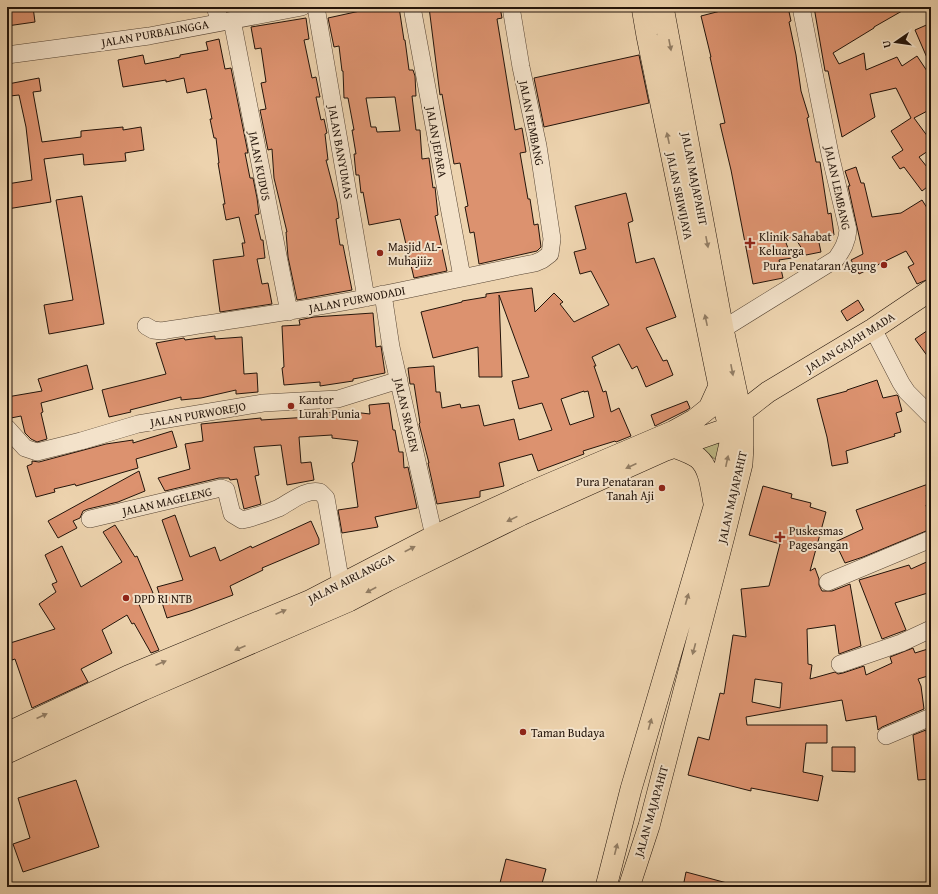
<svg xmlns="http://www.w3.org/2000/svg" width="938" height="894" font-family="'Gentium Book Plus',serif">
<rect width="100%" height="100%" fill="#edd3ae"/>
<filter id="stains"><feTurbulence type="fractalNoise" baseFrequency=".005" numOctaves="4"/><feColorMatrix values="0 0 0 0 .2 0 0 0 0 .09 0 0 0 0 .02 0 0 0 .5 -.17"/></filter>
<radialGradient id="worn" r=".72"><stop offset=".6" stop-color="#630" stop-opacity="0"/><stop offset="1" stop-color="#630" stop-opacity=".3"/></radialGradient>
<!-- green -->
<path fill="#bfba85" stroke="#716748" d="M722,435l-5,26 -18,-15z"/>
<!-- building -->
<path fill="#dc926f" stroke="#23140a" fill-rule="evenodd" d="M7,7h26l2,15 -28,4z
M368,7h31l5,33h1l4,30h4l2,6 1,20h-4l4,34h4l2,29 7,-1 4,30 2,-1 3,28 -3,1 12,55 -33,7 -14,-59 -31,6 -6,-33 -2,1 -2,-18h-3l-2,-21h2l-4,-24h2l-6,-32h-4l-1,-27h-1l-3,-25 -5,1 -6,-29 41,-9zM395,97l5,34 -23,1 -1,-5h-5l-5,-29z
M429,7h71l2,11 -5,1 18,111 7,-2 4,24 -6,1 8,46h2l4,26 4,-1 3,23 -4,4 -58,13 -5,-32 -4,1 -5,-26 3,-1 -8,-43 -6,1 -12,-70 -2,1z
M736,7h52l3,14 -2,1 7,33 5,36 8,26 -2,1 9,44h4l8,52 3,-1 3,22 -16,3 3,14 -15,3 -11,-17 -9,5 6,15 -13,2 4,18 -30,6 -22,-114 -11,-46 5,-1 -15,-66h1l-10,-41z
M814,7h95l-35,20v1l-41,25 6,11 25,-11 2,17 31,-13 5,9 15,-10 14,21v32l-17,9 17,23v8l-12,8 12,15v12l-9,7 -18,-24 -4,2 -8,-12 11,-7 -12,-19 20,-13 -15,-30 -26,6 5,23 -33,20 -14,-66h-3z
M306,18l3,21 -5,1 8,38 4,-1 4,20h-4l5,23 3,-1 3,14 -2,1 3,26h-2l11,42 2,16 -3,1 4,26h3l9,45 -55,10 -9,-43 -2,-25h1l-13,-54 -2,-29 -4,1 -8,-40 6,-1 -5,-26 5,-1 -5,-34 -6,1 -4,-22z
M931,23v44l-16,-37z
M219,39l6,30 6,-1 17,85h-3l5,25h3l4,20 2,16 -4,1 6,25h2l2,18 -8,1 5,25 6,-1 4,21 -52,8 -7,-52 31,-4 -2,-13h3l-6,-26 -13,3 -3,-16h2l-7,-41h1l-3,-25h-2l-4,-19h2l-6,-30 -19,4 -3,-15 -18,4v-2l-43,7 -5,-27 25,-5 2,9 35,-7v-2l28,-5 -2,-8z
M639,55l10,48 -105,24 -10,-49z
M39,78l2,13 -8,1 9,50 39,-5v-6l42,-4v3l18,-3 3,23 -19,3 1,8 -42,4 -1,-11 -39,5 7,43 -44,7v-25l25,-4 -6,-53 -7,-32 -9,1 -2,-12z
M856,167l5,16h3l8,34 29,-4 21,-13 9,14v64l-14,6 -9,-17 6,-3 -8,-13 -47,23 -8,-14 12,-6 -15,-68h2l-5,-15z
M626,193l7,28 -5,2 8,40 18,-5 22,59 -30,11 17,33 4,-1 6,15 -27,12 -9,-21 -5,3 -13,-25 -27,13 4,9h-2l9,26 3,-1 5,21 8,-4 12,28 -15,6 -1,-1 -32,10 1,3 -46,17 -6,-17 -33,9 5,23 -24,5v6l-43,7 -9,-41h1l-10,-39 1,-1 -6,-39h-4l-2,-16 26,-2 2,26h4l2,16 18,-4 1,4 18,-3 5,21 30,-7 5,21 33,-10 -10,-27 -23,6 -7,-28 17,-4 -30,-82 3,82h-23l-1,-30 -45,11 -12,-46 41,-10v-1l24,-4v-3l46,-6 3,24 19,-19 9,9 -3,2 14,18 35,-17 -18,-34 -11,3 -6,-22 12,-3 -11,-43zM584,391v1l4,-1 6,26 -24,8 -9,-26z
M82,196l22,128 -55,10 -5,-29 29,-5 -17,-100z
M858,300l6,10 -17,11 -6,-10z
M373,313l3,34 5,-1 4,27 -32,6v2l-33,5v-4l-36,3 -2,-17 2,-1 -2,-41 18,-1 -1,-5 15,-3z
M931,328v33l-16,-22z
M215,336v3l27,-2 2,37 13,-1 1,19 -22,2v-4l-35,8 -20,2v-3l-51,13 1,2 -22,5 -7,-27 64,-16 -10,-31 28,-5 1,2z
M87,365l6,24 -52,14 2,9 -2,1 6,26 -10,3 -6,-3 -6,-6 -4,-17 -10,2 -4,-21 35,-6 -4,-12z
M877,380l6,18 14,-3 1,1 4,15 -6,2 5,19 -7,2 1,2 -49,15 2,12 -16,3 -5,-29 -10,-38 30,-8v-1z
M687,401l3,7 -3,2 -32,16 -4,-11z
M389,403l4,27h2l4,22h4l1,16 4,-1 9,41 -42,9 3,10 -36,6 -4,-23 20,-3 -6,-44 2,-1 4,-21 -26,-3v-3l-33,2 2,26 10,-1 3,18 -27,5 -6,-40 -27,2 5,28 -4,1 6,28 -17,5 -7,-30 -7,1 -1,-2h-10l-54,13 -7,-13 32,-9 -5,-25 18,-3 -2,-17 60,-6v2l49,-3v-3l25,-2 1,-2 34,4 -1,-9z
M172,431l5,16 -41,12 2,9 -62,18 -1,-2 -21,5 1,3 -19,5 -9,-31 5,-2v-3l7,1 67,-18 27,-4v3z
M139,471l6,20 -27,11 -30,7 -5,2 -3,7 -7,3 4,7 -19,10 -10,-17z
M931,483v20l-5,2 5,18v6l-68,28 -18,6 -10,-21 28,-13 -7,-19z
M763,486l29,8 -1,4 20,5 -1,4 16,5 -16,59 5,-3 4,11v6l3,6h10l18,-7 11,62 -22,8 -4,-29 -28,4 1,35 4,1 -2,14 25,-7 3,2 5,-1 21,-7 2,9 26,-12 -2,-6 23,-9 2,5 16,-5v27l-13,4 3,7 3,23 -42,18 -4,3 -2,-14 -30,5 -4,-21 -96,17 1,8h80v18h-21l-3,29 20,4 -5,25 -67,-13v3l-63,-16 10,-38 11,3 11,-47 4,1 9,-59 13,2 -5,-48 28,-3 11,-42 -31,-9zM755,679l27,4 -2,25 -28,-6z
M175,515l15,42 25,-10 5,14 31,-15 1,2 59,-27 8,18v5l-57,24 1,2 -33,16 3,9 -43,16 -23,7 -10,-31 26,-7 -21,-60z
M115,525l20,32 2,-1 16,37 -16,7 22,50 -8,3 -17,-30 -2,1 -5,-9 -25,15 10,23 -31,16 7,13 -56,26 -17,-49 -3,1 -5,-16 48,-15 -16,-25 17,-12 -4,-8 5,-2 -12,-27 17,-9 19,41 41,-25 -19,-30z
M931,560v32l-36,11 11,27 -24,9 -23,-59 50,-15 2,4z
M926,730l5,49 -13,1 -5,-45z
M832,747h23v25l-23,-1z
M76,780l23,67 -76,25 -10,-28 17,-6 -12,-40z
M506,859l40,10 -5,18h-42z
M686,872l41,11v4h-44z"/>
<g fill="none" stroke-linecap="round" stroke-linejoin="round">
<defs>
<path id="minor" d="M215,7l5,15
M316,7l50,291
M412,7l50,270
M232,20l57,292
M7,55l142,-19 153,-29
M383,294l8,53 43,189
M146,326l7,4 9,1c68,-11 136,-20 203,-33 57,-11 113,-24 170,-35l7,-3 8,-6 2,-15 -14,-93 -17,-79 -10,-60
M723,329l113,-70c7,-10 11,-17 12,-29l-18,-76 -29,-147
M873,329l28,54 6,9 24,24
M7,428l18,20 12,4 44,-11 57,-17 125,-21 75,-4 61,-19
M90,519l131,-31 5,2 6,24 10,6c13,-3 25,-7 37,-12 13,-7 26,-19 41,-16l6,6 15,86 5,12
M828,582l103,-43
M840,664l61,-21 30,-14
M886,736l45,-19"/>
<path id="major" d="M674,447c8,3 17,6 24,11 12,10 13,31 16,45
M7,733l121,-57 181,-75 125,-65 94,-43 146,-62 20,-11 15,-12 10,-22
M7,753l136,-63 206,-89 38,-20 134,-66 145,-65 63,-22 12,-15 27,-21 105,-63 58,-39
M606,887l25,-98 90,-306 9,-40 -1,-15 -10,-42 -72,-350 -5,-29
M629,887l20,-61 75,-290 18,-72 1,-18v-24l-20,-93 -60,-322"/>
</defs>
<!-- minor casing -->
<use href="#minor" stroke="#564433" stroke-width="18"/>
<!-- major casing -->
<use href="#major" stroke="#23140a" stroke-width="22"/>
<!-- minor -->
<use href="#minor" stroke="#f3e2ca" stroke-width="17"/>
<!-- major -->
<use href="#major" stroke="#edd3ae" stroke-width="21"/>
</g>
<!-- one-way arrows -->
<defs><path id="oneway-solid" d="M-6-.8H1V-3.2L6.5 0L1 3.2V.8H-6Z"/></defs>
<g fill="#927d64">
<use href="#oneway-solid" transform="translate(670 45) rotate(79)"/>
<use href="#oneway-solid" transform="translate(668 138) rotate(-102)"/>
<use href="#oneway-solid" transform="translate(707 242) rotate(79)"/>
<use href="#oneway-solid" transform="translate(706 320) rotate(-102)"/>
<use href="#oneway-solid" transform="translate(732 370) rotate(79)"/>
<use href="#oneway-solid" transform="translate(727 461) rotate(-78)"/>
<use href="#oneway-solid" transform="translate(631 466) rotate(156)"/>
<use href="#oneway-solid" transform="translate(512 519) rotate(154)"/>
<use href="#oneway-solid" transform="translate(410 549) rotate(-27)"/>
<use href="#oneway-solid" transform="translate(371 590) rotate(152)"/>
<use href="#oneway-solid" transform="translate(687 599) rotate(-74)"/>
<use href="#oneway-solid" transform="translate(281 612) rotate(-23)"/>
<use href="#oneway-solid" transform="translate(240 648) rotate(157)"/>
<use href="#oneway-solid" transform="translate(694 649) rotate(105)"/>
<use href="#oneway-solid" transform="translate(161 663) rotate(-23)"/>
<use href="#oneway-solid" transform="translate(42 716) rotate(-25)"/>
<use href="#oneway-solid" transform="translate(650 724) rotate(-74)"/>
<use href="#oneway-solid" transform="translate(616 849) rotate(-76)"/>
</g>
<!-- markers -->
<g fill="#8f2418" stroke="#f3e2ca" stroke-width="1.5">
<path d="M748 237h4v4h4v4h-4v4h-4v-4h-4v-4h4z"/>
<circle cx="380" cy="253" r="4"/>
<circle cx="884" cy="265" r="4"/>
<circle cx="291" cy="406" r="4"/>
<circle cx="662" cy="488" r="4"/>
<path d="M778 531h4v4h4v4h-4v4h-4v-4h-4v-4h4z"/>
<circle cx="126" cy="598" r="4"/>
<circle cx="523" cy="732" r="4"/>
</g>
<g text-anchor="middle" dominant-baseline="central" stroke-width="4" stroke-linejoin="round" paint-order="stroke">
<!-- street labels -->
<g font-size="12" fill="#23140a" stroke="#f3e2ca">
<text transform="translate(155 33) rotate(-10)">JALAN PURBALINGGA</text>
<text transform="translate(532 123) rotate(79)">JALAN REMBANG</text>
<text transform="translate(437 142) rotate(80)">JALAN JEPARA</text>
<text transform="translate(341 152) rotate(80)">JALAN BANYUMAS</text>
<text transform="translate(260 166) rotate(79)">JALAN KUDUS</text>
<text transform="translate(695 179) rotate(79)">JALAN MAJAPAHIT</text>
<text transform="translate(838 188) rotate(78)">JALAN LEMBANG</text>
<text transform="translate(680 196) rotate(78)">JALAN SRIWIJAYA</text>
<text transform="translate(357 299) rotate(-11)">JALAN PURWODADI</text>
<text transform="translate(850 342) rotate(-32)">JALAN GAJAH MADA</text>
<text transform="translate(198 414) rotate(-10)">JALAN PURWOREJO</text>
<text transform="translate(407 415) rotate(77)">JALAN SRAGEN</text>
<text transform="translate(732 497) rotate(-77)">JALAN MAJAPAHIT</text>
<text transform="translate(167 501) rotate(-13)">JALAN MAGELENG</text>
<text transform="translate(351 578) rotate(-27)">JALAN AIRLANGGA</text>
<text transform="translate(651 811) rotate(-74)">JALAN MAJAPAHIT</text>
</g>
<!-- poi labels -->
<g font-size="12" fill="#23140a" stroke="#f3e2ca" text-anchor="start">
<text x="759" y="236">Klinik Sahabat<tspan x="759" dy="14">Keluarga</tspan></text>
<text x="388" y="246">Masjid AL-<tspan x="388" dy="14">Muhajiiz</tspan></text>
<text x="876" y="265" text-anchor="end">Pura Penataran Agung</text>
<text x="299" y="399">Kantor<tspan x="299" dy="14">Lurah Punia</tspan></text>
<text x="654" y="481" text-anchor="end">Pura Penataran<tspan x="654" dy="14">Tanah Aji</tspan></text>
<text x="789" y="530">Puskesmas<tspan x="789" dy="14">Pagesangan</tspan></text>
<text x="134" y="598">DPD RI NTB</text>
<text x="531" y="732">Taman Budaya</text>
</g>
</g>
<!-- margin -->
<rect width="938" height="894" fill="none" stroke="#edd3ae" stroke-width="24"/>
<rect x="8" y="8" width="922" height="878" fill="none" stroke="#23140a" stroke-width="2"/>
<rect x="12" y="12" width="914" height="870" fill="none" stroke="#23140a"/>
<!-- north arrow -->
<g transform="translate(896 42) rotate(257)" stroke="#f3e2ca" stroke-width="3" paint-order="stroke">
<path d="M0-3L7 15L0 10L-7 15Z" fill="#23140a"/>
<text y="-6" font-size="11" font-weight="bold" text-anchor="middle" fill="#23140a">U</text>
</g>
<rect width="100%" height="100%" filter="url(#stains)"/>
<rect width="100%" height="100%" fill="url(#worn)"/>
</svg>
